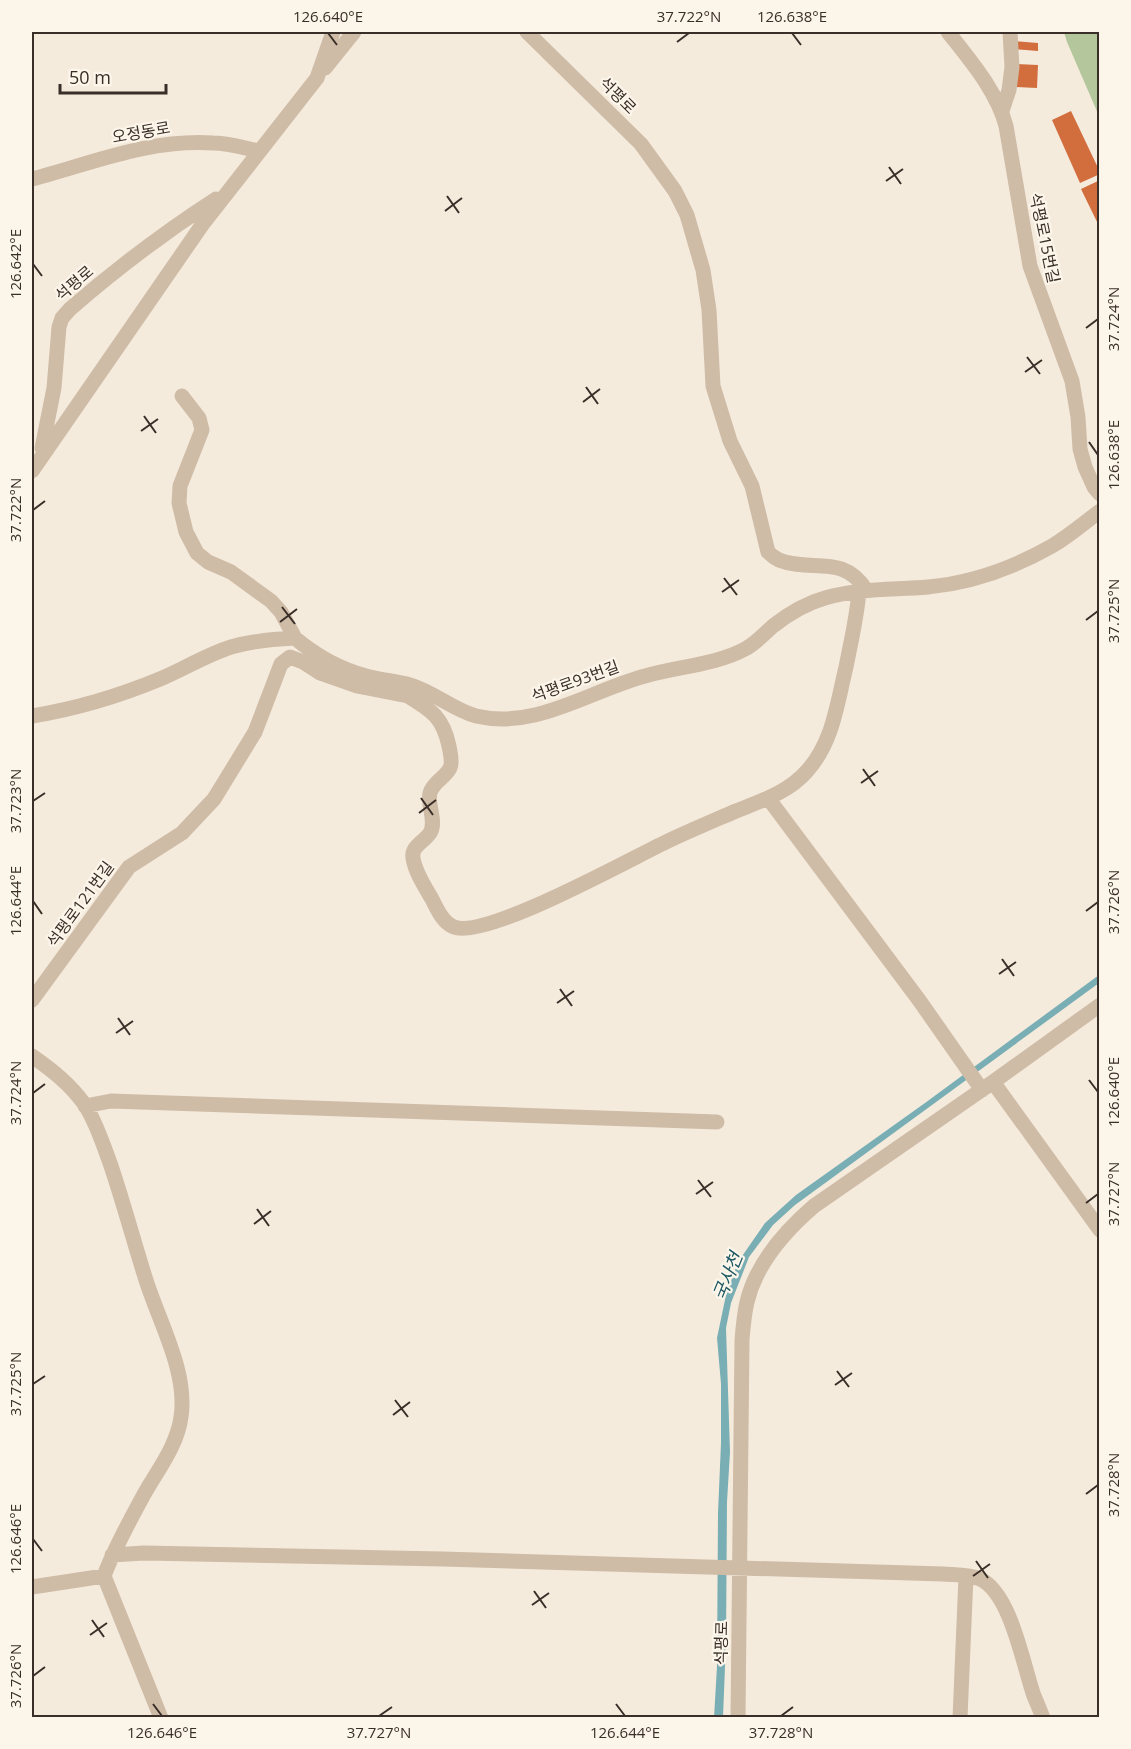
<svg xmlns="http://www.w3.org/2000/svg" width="1131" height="1749" font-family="'Open Sans','Noto Sans KR',sans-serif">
<rect width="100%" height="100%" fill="#f5ebdd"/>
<!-- green -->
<path fill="#b4c69b" d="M1064,32h35v84l-32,-74z"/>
<!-- water -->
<path fill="#79aeb5" d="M1099,975v8l-304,222 -22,20 -24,32 -18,46 -5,25 4,124 -3,50 -1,140 -3,75 -9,1 3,-52 1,-153 3,-70v-59l-4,-46 9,-43 12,-33 27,-39 31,-28 129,-92z"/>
<!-- building -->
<path fill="#d26d3e" d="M1014,41l24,2v8l-25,-2z
M1016,64l22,1 -1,23 -23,-1z
M1071,111l29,61v2l-20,9 -28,-63z
M1100,180v48l-19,-39z"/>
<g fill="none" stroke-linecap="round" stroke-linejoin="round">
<!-- minor -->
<path stroke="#cfbca7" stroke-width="15" d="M527,32l114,112 34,47 12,24 16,55 6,40 4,76 17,55 22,45 16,66c3,3 7,6 11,8 32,13 64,-7 87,30
M948,32c22,28 49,59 58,94l24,140 42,115 6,36 2,32 5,18 9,20 6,7
M325,68l29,-36
M1002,111l7,-21 3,-23 -2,-35
M32,179c61,-16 116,-40 181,-36 15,0 31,5 46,8
M182,396l17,22 3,12 -22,56 -1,17 7,29 11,21 11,9 23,10 40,29 10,11 14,26
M42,448l12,-60 5,-61 3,-9 8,-9c46,-40 95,-77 146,-110
M32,471l170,-246 115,-147 16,-46
M408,696c23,14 35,21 41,50 1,6 4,16 1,22 -5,10 -17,14 -20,25 -3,12 7,29 0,40 -6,9 -19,13 -17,25 2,14 12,29 19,41 5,10 11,24 22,28 31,13 176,-68 212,-85 23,-11 47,-21 70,-31 25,-10 53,-19 71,-40 26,-29 30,-67 39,-104 5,-26 11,-50 13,-76
M32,716c43,-7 87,-20 128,-37 24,-10 46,-24 71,-32 21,-6 43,-8 64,-9 20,17 45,31 71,38 14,4 30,5 44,9 24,7 43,25 66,31 60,14 113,-25 169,-40 31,-9 73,-12 100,-27 11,-6 19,-15 28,-23 14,-11 34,-23 52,-28 34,-10 68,-8 103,-11 43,-4 87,-20 124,-41 17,-10 32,-23 48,-35
M768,798l151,202 63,90
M32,1000l97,-133 53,-34 32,-34 41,-67 26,-68 9,-7 13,5 17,11 37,13 51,10 2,-8
M32,1056c20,14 38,28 53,49 11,17 18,39 25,58 13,38 23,76 35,114 13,43 43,94 36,140 -4,30 -25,55 -39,81 -14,26 -28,51 -38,78l57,142
M993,1082l107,148
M85,1106l26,-5 606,21
M112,1555l32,-2 299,6 500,15c11,1 26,0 37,5 31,14 43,86 54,117 3,7 6,14 9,22
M32,1587l72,-11
M738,1718l4,-378c1,-13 2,-25 5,-38 9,-38 38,-71 67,-96l179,-124 107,-77
M960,1718l6,-142"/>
</g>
<!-- ticks -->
<path fill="none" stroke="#3a2f28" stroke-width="2" d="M328,33l9,12M792,33l9,12M677,42l12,-9M889,167l12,17M886,181l17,-12M447,196l12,17M445,211l17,-13M33,264l9,12M1086,328l12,-9M1027,357l13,17M1025,372l17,-12M586,387l12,17M583,402l17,-13M144,416l12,17M141,431l17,-12M1089,442l9,13M33,510l12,-9M724,578l13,17M722,592l17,-12M282,607l13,17M1086,620l12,-9M280,622l17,-13M863,769l12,17M861,783l17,-12M421,798l12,17M33,801l12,-8M419,813l17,-13M33,901l9,13M1086,911l12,-9M1002,959l12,17M999,974l17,-12M560,989l12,17M557,1003l17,-12M118,1018l12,17M116,1033l17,-12M1089,1080l9,12M33,1093l12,-9M698,1180l13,17M696,1194l17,-12M1086,1203l12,-9M257,1209l12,17M254,1224l17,-13M837,1371l12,16M33,1384l12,-8M835,1385l17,-12M395,1400l13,17M393,1415l17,-13M1086,1494l12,-9M33,1539l9,12M976,1561l12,17M973,1576l17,-12M534,1591l12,17M532,1605l17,-12M92,1620l12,17M90,1635l17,-12M33,1676l12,-9M153,1704l9,12M616,1704l9,12M379,1716l13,-9M781,1716l12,-9"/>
<g text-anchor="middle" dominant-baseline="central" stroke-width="4.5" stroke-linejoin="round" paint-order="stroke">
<!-- street labels -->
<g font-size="16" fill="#3a2f28" stroke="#fcf5ea">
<text transform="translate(618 95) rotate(45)">석평로</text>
<text transform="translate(141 132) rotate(-10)">오정동로</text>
<text transform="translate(1045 238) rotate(78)">석평로15번길</text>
<text transform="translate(74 283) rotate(-41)">석평로</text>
<text transform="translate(575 681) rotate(-20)">석평로93번길</text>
<text transform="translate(80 904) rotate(-54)">석평로121번길</text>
<text transform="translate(721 1643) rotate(-89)">석평로</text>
</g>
<!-- water labels -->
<g font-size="18" font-style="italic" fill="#195661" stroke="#fcf5ea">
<text transform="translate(727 1276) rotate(-68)">국사천</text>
</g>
</g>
<!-- border -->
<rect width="1131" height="1749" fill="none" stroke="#fcf5ea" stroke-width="66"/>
<!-- scale -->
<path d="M60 84v9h106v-9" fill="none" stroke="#3a2f28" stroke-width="3"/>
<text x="69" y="84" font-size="18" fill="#3a2f28" stroke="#fcf5ea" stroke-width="4.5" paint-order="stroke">50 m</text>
<rect x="33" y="33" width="1065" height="1683" fill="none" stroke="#3a2f28" stroke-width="2"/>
<g font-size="15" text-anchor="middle" fill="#3a2f28">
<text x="328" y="22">126.640°E</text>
<text x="689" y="22">37.722°N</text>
<text x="792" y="22">126.638°E</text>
<text transform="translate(16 264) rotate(-90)" y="5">126.642°E</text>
<text transform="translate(1114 319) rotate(-90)" y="5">37.724°N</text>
<text transform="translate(1114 455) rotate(-90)" y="5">126.638°E</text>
<text transform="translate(16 510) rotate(-90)" y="5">37.722°N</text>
<text transform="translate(1114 611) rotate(-90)" y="5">37.725°N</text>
<text transform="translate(16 801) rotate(-90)" y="5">37.723°N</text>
<text transform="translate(16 901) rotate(-90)" y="5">126.644°E</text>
<text transform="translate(1114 902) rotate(-90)" y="5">37.726°N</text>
<text transform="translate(1114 1092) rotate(-90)" y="5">126.640°E</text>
<text transform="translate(16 1093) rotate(-90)" y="5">37.724°N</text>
<text transform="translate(1114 1194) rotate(-90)" y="5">37.727°N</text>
<text transform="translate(16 1384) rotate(-90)" y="5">37.725°N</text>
<text transform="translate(1114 1485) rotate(-90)" y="5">37.728°N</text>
<text transform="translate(16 1539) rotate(-90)" y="5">126.646°E</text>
<text transform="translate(16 1676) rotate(-90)" y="5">37.726°N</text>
<text x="162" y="1738">126.646°E</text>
<text x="379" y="1738">37.727°N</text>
<text x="625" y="1738">126.644°E</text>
<text x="781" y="1738">37.728°N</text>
</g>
</svg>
